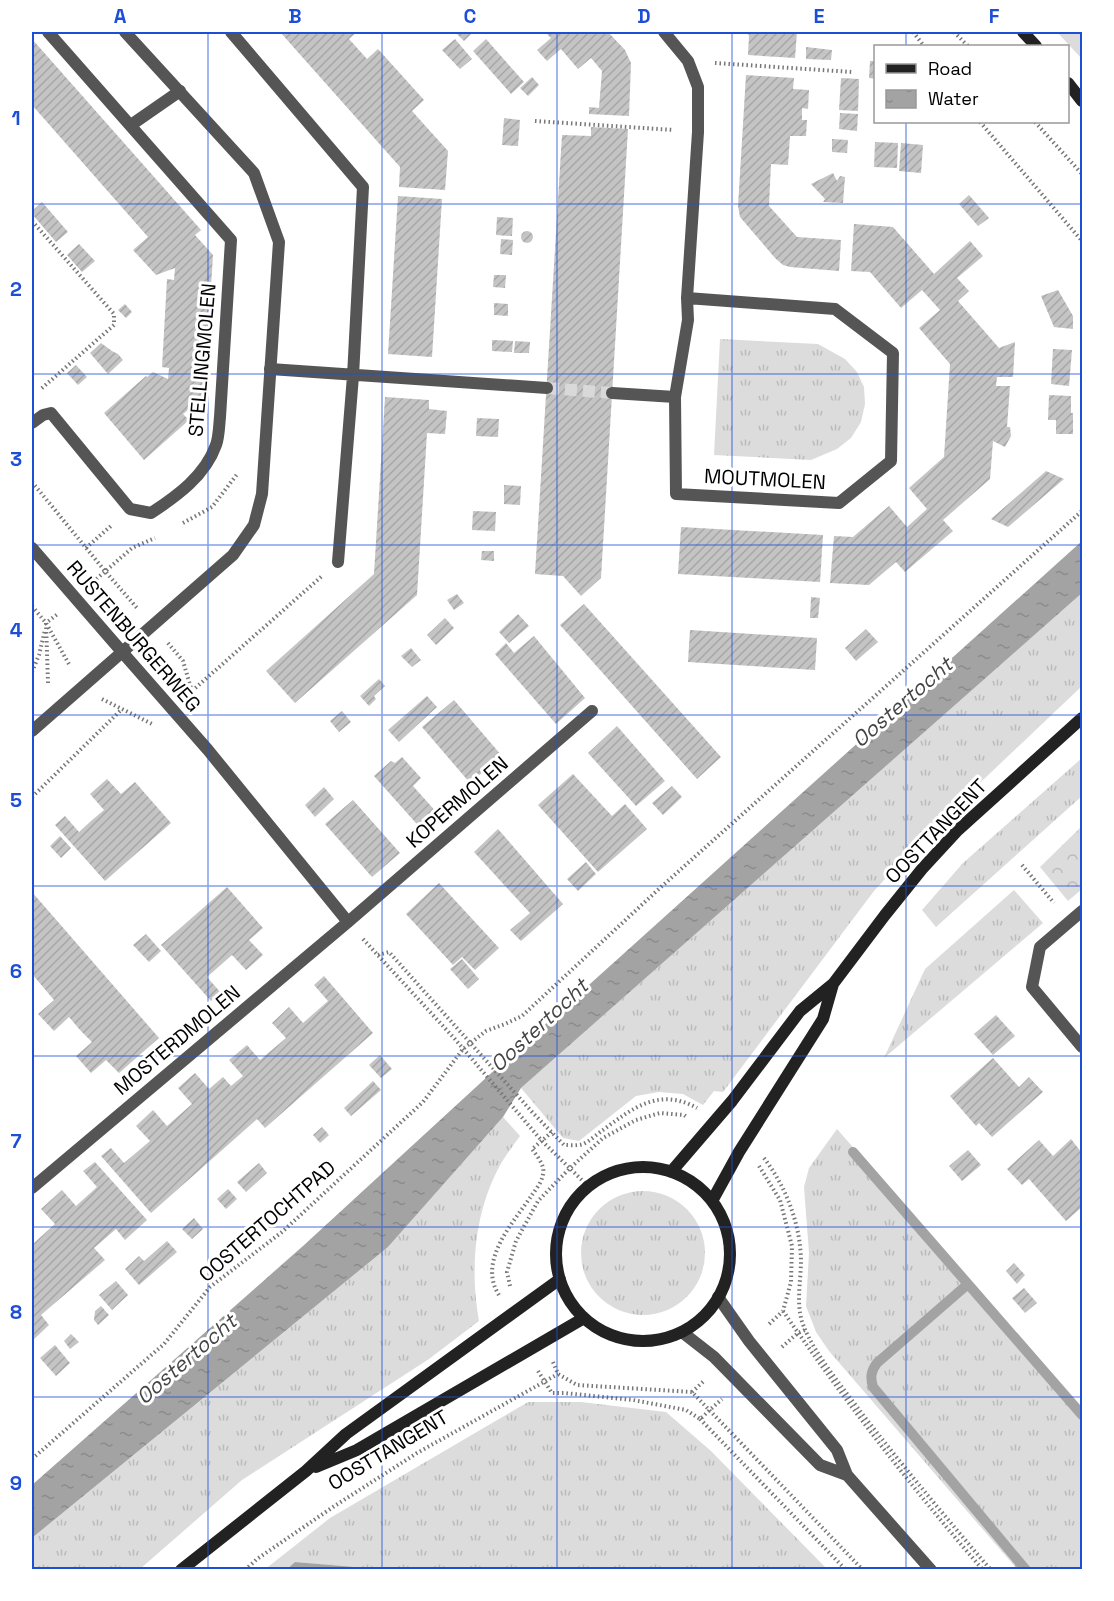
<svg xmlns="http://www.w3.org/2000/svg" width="1114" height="1601" font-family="'Space Grotesk',sans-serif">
<defs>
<pattern id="grass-tufts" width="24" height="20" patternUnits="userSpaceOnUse" patternTransform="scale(1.5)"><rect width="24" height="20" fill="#dcdcdc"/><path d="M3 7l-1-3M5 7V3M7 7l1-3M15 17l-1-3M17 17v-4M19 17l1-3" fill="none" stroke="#bbb"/></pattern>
<pattern id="forest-crowns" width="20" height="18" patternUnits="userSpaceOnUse" patternTransform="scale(1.5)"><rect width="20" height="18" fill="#dcdcdc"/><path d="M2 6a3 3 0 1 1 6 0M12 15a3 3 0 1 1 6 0" fill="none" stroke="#bbb"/></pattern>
<pattern id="water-ripples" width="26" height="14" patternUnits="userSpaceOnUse" patternTransform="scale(1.5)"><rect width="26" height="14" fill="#a3a3a3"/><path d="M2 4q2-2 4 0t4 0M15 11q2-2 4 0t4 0" fill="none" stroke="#8b8b8b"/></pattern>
<pattern id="building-hatch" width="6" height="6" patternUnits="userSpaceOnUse" patternTransform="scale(1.5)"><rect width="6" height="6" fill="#c4c4c4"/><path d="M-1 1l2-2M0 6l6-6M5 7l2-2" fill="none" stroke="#a7a7a7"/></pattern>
</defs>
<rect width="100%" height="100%" fill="#fff"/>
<!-- grass -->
<path fill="url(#grass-tufts)" d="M1057,32h25v27z
M720,339l98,5 27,15 12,13 7,15 1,17 -4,18 -10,16 -14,11 -26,11 -97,-5z
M1082,593v93l-157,149 -51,56 -151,201 -9,-1 -11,14 -20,-11 -24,-2 -23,4 -57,45 -16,-3 -42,-50z
M1082,758v38l-146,131 -14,-17 41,-47z
M1014,890l29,33 -159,135 41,-89z
M503,1117l17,19c-8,11 -17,23 -23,35 -23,45 -27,101 -18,150l-50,38 -187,121 -102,89 -108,1v-32l356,-291z
M837,1129l245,278v162h-65l-188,-218 -13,-19 -10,-26 3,-53 -5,-66 5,-19z
M581 1253a62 62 0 1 1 124 0a62 62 0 1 1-124 0Z
M528,1402h53l85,10 45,39 116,118 -450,1 -82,-8 -8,7 -23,1 66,-52z"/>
<!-- forest -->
<path fill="url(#forest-crowns)" d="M1082,826v63l-14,12 -28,-34z"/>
<!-- water -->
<path fill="url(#water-ripples)" d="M1082,541v52l-561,495 -18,29 -115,130 -356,291v-53l271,-239 197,-181z
M295,1562l82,7h-90z"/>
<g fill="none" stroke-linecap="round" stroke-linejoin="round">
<!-- stream -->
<path stroke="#a3a3a3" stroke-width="10" d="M853,1152l229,263
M968,1284l-91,79c-6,8 -7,14 -4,24l153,183"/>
</g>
<!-- building -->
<path fill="url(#building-hatch)" d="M280,32h77l-8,7 18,20 11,-10 46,51 -12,11 36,40 -3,39 -46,-3 1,-20z
M455,32h18l-9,9z
M545,32h63l17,18 6,13 -2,53 -40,-2v-7l10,1 3,-37 -11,-13 -13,11 -17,-20 -14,12 -10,-11 14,-12z
M745,32h52l-2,26 -47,-3 1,-20z
M32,39l169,191 -6,5 18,20 -9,142 -21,17 6,6 -45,40 -40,-47 42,-37 1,1 6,-5 15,7 1,-11 -7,-1 5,-88 7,1 1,-12 -19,7 -23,-25 15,-13 -116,-132z
M455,39l17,20 -12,10 -18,-19z
M486,39l38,43 -13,12 -38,-43z
M806,47l26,3 -1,10 -25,-1z
M870,61h6v18l-7,-1z
M746,75l48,3 -1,11 16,1 -1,19 -6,-1v12h5l-1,16h-16l-2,29 -17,-1 -2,42 28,31 44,3 -2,31 -49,-4 -7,-2 -8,-7 -35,-41 -2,-11z
M532,77l7,8 -11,11 -8,-8z
M841,78l18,1 -1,32 -19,-1z
M840,113l18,1 -1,17 -18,-2z
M504,118l16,2 -2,26 -16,-1z
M591,127l37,2 -27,449 -20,18 -18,-20 -28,-2 27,-439 29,1z
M832,139l16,1 -1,13 -15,-1z
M875,142l23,1 -1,25 -23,-1z
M901,143l22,2 -2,28 -22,-2z
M833,173l4,8 3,-5 5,1 -2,26 -20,-1 2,-3 -14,-15z
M969,195l20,23 -11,8 -19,-22z
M398,196l44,3 -10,158 -44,-3z
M42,202l26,30 -12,10 -24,-28v-3z
M497,217l16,1 -1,18 -16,-1z
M854,224l39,3 41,47 36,-33 13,15 -26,22 12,13 -11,10 41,47 16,-6 -2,35h-16l-1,9h14l-3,41h3l1,9 -6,11 -12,-6 -3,38 -47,41 10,11 -14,12 -34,29 -9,-10 -27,23 -39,-2 4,-47 19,1 36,-31 18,21 20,-18 -18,-21 35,-31 6,-93 -31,-36 21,-18 -18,-20 -21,18 -31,-36 -19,-1z
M521 237a6 6 0 1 1 12 0a6 6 0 1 1-12 0Z
M501,239l12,1 -1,15 -12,-1z
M79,244l16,17 -13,11 -15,-17z
M494,275h12l-1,13 -12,-1z
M1058,290l15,26v13l-19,-2 -13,-31z
M494,303l14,1v12l-14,-1z
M125,304l7,8 -6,6 -8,-8z
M492,340l21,1 -1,11 -20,-1z
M515,341l15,1 -1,11h-15z
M101,343l11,8 6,3 5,6 -15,14 -18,-21z
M1053,349l19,1 -3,36 -18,-2z
M76,365l11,12 -9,8 -11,-12z
M1049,395l22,1v17h2v21h-17v-14h-8z
M385,397l44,3v9l18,2 -2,23 -18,-1 -10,162 -122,108 -29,-32 108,-97z
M477,418l22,1 -1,18 -22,-1z
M1046,471l18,8 -56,48 -17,-8z
M504,485l17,1 -1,19 -16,-1z
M473,511l23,1 -1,19 -23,-1z
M681,527l142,8 -3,47 -142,-8z
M482,551h12v10l-13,-1z
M457,594l7,9 -10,7 -7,-10z
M811,597l9,1 -2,20h-8z
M584,604l137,153 -24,22 -137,-154z
M518,614l11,12 -20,17 -10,-11z
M445,618l9,10 -18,17 -9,-10z
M866,629l12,13 -22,19 -11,-13z
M690,630l127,8 -2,32 -127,-8z
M534,636l51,62 -29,26 -61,-70 11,-11 8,10z
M411,648l10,12 -9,7 -11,-11z
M379,679l6,7 -11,10 2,3 -7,7 -9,-10z
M427,696l10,11 -38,35 -11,-12z
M454,700l48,56 -32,27 -48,-56z
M342,711l9,11 -12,10 -9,-11z
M617,726l48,55 -29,25 -48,-53z
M402,757l19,21 -8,8 26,29 -16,16 -49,-55 17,-15 4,2z
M573,774l39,42 13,-12 22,25 -49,43 -60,-67z
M107,779l14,15 14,-12 36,41 -66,58 -50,-56 10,-9 14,16 12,-11 13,-11 -14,-16z
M672,786l10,11 -19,18 -11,-12z
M324,787l10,12 -19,18 -10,-12z
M353,800l47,53 -28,24 -47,-53z
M498,829l65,75 -42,37 -11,-11 20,-17 -56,-61z
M60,836l11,12 -10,10 -11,-12z
M586,862l10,12 -18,17 -11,-12z
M439,883l60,65 -24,22 -13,-13 -9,8 -47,-51z
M227,887l36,41 -14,12 14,15 -17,15 -14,-15 -25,22 14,16 -10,8 -50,-56z
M32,892l127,146 -40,35 -13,-13 -15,13 -15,-17 16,-14 -12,-12 -11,-13 -15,14 -16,-17 16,-14 -22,-26z
M146,934l15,17 -12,11 -16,-17z
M462,959l17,20 -11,10 -18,-20z
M324,976l49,57 -108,95 -8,-9 -106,94 -50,-57 10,-8 13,15 26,-22 -14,-15 17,-16 14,16 25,-22 -14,-16 17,-15 14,16 14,-12 8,9 12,-10 -14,-16 18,-15 13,15 26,-22 -14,-15 17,-16 14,16 25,-22 -14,-16z
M996,1015l19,21 -22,19 -19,-21z
M380,1055l12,14 -11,9 -12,-13z
M993,1058l26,29 10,-10 14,15 -51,45 -13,-14 -3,3 -26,-30z
M373,1081l8,9 -30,26 -7,-8z
M322,1127l7,8 -9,8 -7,-8z
M1071,1139l11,14 -1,4 1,3v47l-16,14 -37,-42 -7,6 -15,-16 32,-29 14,16z
M968,1150l13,15 -19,16 -13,-15z
M95,1162l52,58 -22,20 -9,-11 -22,19 11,12 -64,55 8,10 -17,16v-101l2,3 21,-19 -14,-15 21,-19 14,16 21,-19 -14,-16z
M259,1163l8,10 -21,19 -9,-10z
M228,1189l9,10 -11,10 -9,-10z
M194,1218l9,11 -11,10 -10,-10z
M167,1241l10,11 -38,33 -14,-16 14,-13 5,5z
M1014,1263l11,12 -8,9 -11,-13z
M116,1281l12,14 -16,15 -13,-15z
M1024,1288l13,15 -12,10 -13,-15z
M101,1306l8,9 -11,10 -4,-5 1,-9z
M71,1334l8,8 -9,7 -6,-8z
M55,1345l15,18 -14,13 -16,-18z"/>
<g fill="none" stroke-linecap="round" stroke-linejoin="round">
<!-- minor-tunnel -->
<path stroke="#d9d9d9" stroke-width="12" stroke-dasharray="12 6" stroke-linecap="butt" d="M547,388l65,5"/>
<!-- path -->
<path stroke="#777" stroke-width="4" stroke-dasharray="1.5 3" stroke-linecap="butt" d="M913,32l11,14
M954,32l14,14
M715,63l137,9
M535,121l139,9
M980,122l102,119
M1035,122l47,52
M32,221l82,93v11l-73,64
M32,482l73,89 32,37
M183,523l29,-16 26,-34
M86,548l26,-23
M93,582l39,-34 23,-10
M32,606l14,17 24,43
M168,643l15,18 10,34
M32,672l7,-17 6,-25
M48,683l-2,-60 13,-10
M192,691l130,-115
M102,699l50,25
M32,797l89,-87
M1022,865l32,38
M363,939l91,99 88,103 47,46
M378,955l11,-3 144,161 31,32c6,0 13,1 19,-1 7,-3 14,-10 20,-14 30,-22 56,-43 94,-22
M764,1158c22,29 36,65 37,102 0,22 -6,46 3,67 10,26 39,61 56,84 42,54 86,107 131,159
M759,1166l21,34 12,46 -1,36 -8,29 -16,15
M510,1286l-3,-14 9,-31 22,-40 31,-32 34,-31 33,-18 24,-7 24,2 4,3
M499,1295c-22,-34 14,-72 33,-100 4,-6 10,-13 11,-21 2,-9 -6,-18 -11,-25l20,-17
M783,1311c62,90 128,176 200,259
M782,1347l16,-14 7,-3
M553,1362l5,12 19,11 115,7 171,178
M538,1371l14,22h12l69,7 53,10 14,9 22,-20
M692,1392l13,-12
M700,1419l146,151
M32,1459l132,-115 46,-57 72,-55 141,-130 40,-53 23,-18 19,-7 17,-8 139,-129 421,-376
M245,1570l12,-11 76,-52 84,-54 141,-79"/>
<!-- minor -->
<path stroke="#555" stroke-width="12" d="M231,32l132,155 -10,189 -15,186
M664,32l24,29 10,26v45l-11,166 1,22 -13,77 1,97 163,9 52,-42 2,-108 -58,-44 -148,-11
M131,125l49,-34
M270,369l277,19
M612,393l63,4
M32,423l11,-8 8,-2 79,96 21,4c26,-17 54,-37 65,-68 3,-8 3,-19 4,-28l11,-177 -183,-208
M123,653l85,97 140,172
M1082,911l-42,36 -8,40 50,60
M32,1188l316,-266 244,-211"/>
<!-- tertiary -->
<path stroke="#555" stroke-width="12" d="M32,548l91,105
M32,731l201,-176 21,-30 8,-31 17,-252 -25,-69 -129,-141
M718,1297l31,44 88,109 10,25 84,95
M682,1332l32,25 106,108 27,10"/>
<!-- secondary -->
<path stroke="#222" stroke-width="12" d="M1023,32l13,14
M1068,83l14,18
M556 1254a87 87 0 1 1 174 0a87 87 0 1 1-174 0Z
M671,1172l61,-71 68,-90 33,-27 52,-69 37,-46 36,-39 124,-112
M712,1201l27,-49 84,-133 10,-35
M316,1467l41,-17 227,-132
M181,1570l125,-99 40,-37 214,-155"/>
</g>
<!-- grid -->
<path fill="none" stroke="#1d4ed8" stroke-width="1.5" stroke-opacity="0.55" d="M208,32v1538M382,32v1538M557,32v1538M732,32v1538M906,32v14M906,122v1448M32,204h1050M32,374h1050M32,545h1050M32,715h1050M32,886h1050M32,1056h1050M32,1227h1050M32,1397h1050"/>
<g text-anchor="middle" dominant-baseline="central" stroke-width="6" stroke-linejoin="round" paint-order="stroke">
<!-- street labels -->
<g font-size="20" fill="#000" stroke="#fff">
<text transform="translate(202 360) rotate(-85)">STELLINGMOLEN</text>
<text transform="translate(765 479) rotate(3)">MOUTMOLEN</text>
<text transform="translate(134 636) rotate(49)">RUSTENBURGERWEG</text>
<text transform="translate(457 802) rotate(-41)">KOPERMOLEN</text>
<text transform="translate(936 831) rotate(-46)">OOSTTANGENT</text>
<text transform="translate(177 1040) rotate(-40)">MOSTERDMOLEN</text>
<text transform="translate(267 1221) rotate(-41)">OOSTERTOCHTPAD</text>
<text transform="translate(388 1450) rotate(-31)">OOSTTANGENT</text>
</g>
<!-- water labels -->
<g font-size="21" font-style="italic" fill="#444" stroke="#fff">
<text transform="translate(902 702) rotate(-41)">Oostertocht</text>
<text transform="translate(539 1025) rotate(-43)">Oostertocht</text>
<text transform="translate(186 1359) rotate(-41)">Oostertocht</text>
</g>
</g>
<!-- border -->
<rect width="1114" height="1601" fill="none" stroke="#ffffff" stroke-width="66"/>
<!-- legend -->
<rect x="874" y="45" width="195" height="78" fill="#ffffff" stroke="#999999" stroke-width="1.5"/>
<rect x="886" y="64" width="30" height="9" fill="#222222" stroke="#999999" stroke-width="1.5"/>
<text x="928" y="75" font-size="18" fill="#000000">Road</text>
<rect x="886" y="90" width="30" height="18" fill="url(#water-ripples)" stroke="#999999" stroke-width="1.5"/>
<text x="928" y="105" font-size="18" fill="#000000">Water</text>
<rect x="33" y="33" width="1048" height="1535" fill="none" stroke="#1d4ed8" stroke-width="2"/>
<g font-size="20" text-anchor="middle" font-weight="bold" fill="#1d4ed8">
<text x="120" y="23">A</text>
<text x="295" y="23">B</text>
<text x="470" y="23">C</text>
<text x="644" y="23">D</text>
<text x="819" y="23">E</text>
<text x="994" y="23">F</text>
<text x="16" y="125">1</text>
<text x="16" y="296">2</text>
<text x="16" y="466">3</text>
<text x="16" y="637">4</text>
<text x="16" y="807">5</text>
<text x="16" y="978">6</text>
<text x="16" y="1148">7</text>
<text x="16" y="1319">8</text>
<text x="16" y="1490">9</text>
</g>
</svg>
